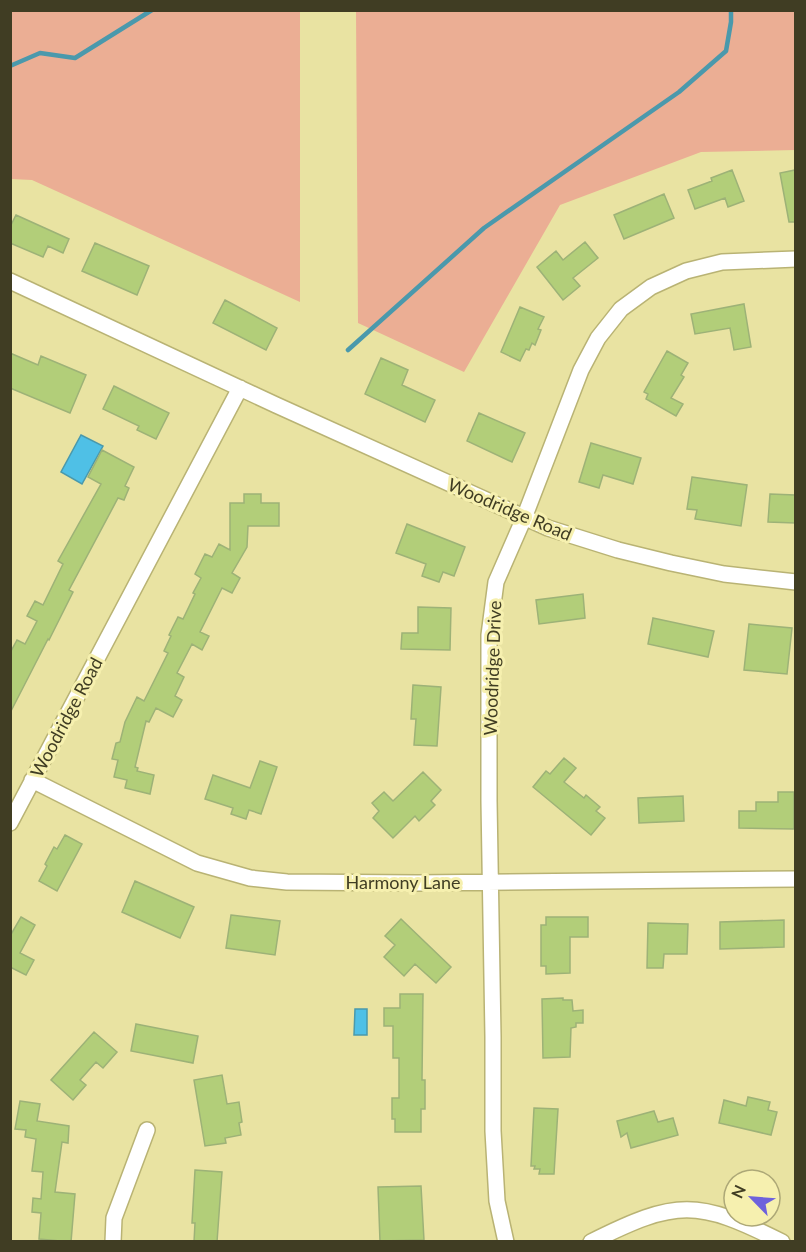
<svg xmlns="http://www.w3.org/2000/svg" width="806" height="1252" font-family="Lato,sans-serif">
<rect width="100%" height="100%" fill="#e9e3a2"/>
<!-- green -->
<path fill="#ebae94" d="M10,11h290v291l-268,-122 -21,-1z
M356,11h439v139l-94,2 -141,53 -96,167 -106,-49z"/>
<!-- water -->
<path fill="#4fc0e6" stroke="#4a99ac" stroke-width="1.5" d="M81,435l22,11 -21,38 -21,-12z
M355,1009h12v26h-13z"/>
<g fill="none" stroke-linecap="round" stroke-linejoin="round">
<!-- stream -->
<path stroke="#4a99ac" stroke-width="4.5" d="M10,66l30,-13 35,5 77,-48
M348,350l136,-122 195,-136 47,-41 5,-29v-12"/>
</g>
<!-- building -->
<path fill="#b2ce79" stroke="#9db277" stroke-width="1.5" d="M732,170l12,31 -16,6 -3,-9 -30,11 -7,-19 24,-9 -1,-3z
M795,170v52h-6l-9,-49z
M664,194l10,24 -50,21 -10,-24z
M16,215l53,24 -6,14 -15,-7 -5,11 -33,-14v-16z
M585,242l13,16 -25,20 7,8 -17,14 -26,-33 19,-16 7,9z
M95,243l54,23 -12,29 -55,-24z
M225,300l52,28 -11,22 -53,-27z
M744,304l7,43 -17,3 -4,-22 -35,6 -4,-20z
M520,307l24,10 -6,12 3,1 -6,15 -3,-2 -3,7 -3,-1 -6,12 -19,-9z
M667,351l21,12 -7,12 3,2 -13,21 12,6 -7,12 -30,-17 2,-5 -4,-2z
M10,353l28,12 3,-9 45,19 -16,38 -60,-25z
M381,358l27,12 -6,15 33,15 -10,22 -60,-28z
M114,386l55,27 -13,26 -19,-9 2,-4 -36,-17z
M479,413l46,20 -13,29 -45,-21z
M591,443l50,15 -8,26 -30,-9 -4,13 -20,-6z
M102,450l32,17 -9,19 4,2 -5,12 -6,-2 -49,92 4,2 -24,48 -1,-1 -38,74v-60l7,-13 8,4 12,-23 -10,-5 8,-15 8,4 20,-41 -5,-3 43,-77 -13,-7z
M692,477l55,8 -6,41 -46,-7 2,-9 -10,-1z
M244,494h17v9h18v23h-31l-1,21 -15,26 8,5 -8,15 -10,-5 -22,44 9,4 -7,14 -10,-6 -15,29 7,4 -9,19 7,4 -9,17 -17,-9 -7,14 -3,-1 -11,46 3,1 -1,3 17,4 -4,19 -25,-6 2,-8 -13,-3 4,-17 -6,-1 4,-16 4,-1 5,-20 12,-25 7,4 24,-48 -4,-2 7,-15 -2,-1 9,-18 5,2 12,-25 -2,-1 8,-15 -6,-4 10,-20 7,3 7,-13 11,6v-47h14z
M770,494l25,1v28l-27,-1z
M407,524l58,23 -11,29 -11,-4 -4,10 -17,-6 4,-12 -30,-11z
M583,594l2,24 -46,6 -3,-24z
M418,607l33,1 -1,42 -49,-1 1,-16h16z
M653,618l61,13 -6,26 -60,-13z
M749,624l43,4 -5,46 -43,-4z
M413,685l28,2 -4,59 -23,-1 2,-26h-5z
M564,758l12,10 -12,14 20,16 2,-3 14,12 -4,4 9,7 -14,17 -58,-48 13,-16 4,3z
M260,761l17,6 -16,47 -12,-4 -3,9 -15,-5 2,-6 -28,-9 8,-24 37,13z
M423,772l18,18 -10,11 4,4 -16,16 -4,-5 -22,22 -20,-20 6,-7 -7,-8 12,-11 9,9z
M778,792h16v37l-55,-1v-17h17v-9h22z
M683,796l1,25 -45,2 -1,-25z
M65,835l17,9 -25,47 -18,-10 8,-15 -2,-2 9,-17 3,2z
M135,881l59,26 -14,31 -58,-26z
M231,915l49,6 -5,34 -49,-7z
M21,917l14,8 -15,28 14,7 -8,15 -14,-7 -2,2v-34z
M546,917h42v20h-18v36l-24,1v-8h-5v-41h5z
M401,919l50,48 -15,16 -21,-19 -11,12 -20,-19 11,-12 -10,-9z
M784,920v27l-64,2v-27z
M648,923l40,1 -1,30h-23l-1,14h-16z
M400,994h23l-1,86h3v29h-4v23h-26v-13h-3v-21h7v-40h-6v-32h-9v-18h16z
M563,998v2h9l1,11 10,-1v13h-7v4l-5,1 -1,29 -27,1 -1,-59z
M136,1024l62,12 -5,27 -62,-12z
M94,1032l23,20 -14,16 -7,-6 -16,18 6,5 -13,15 -22,-20z
M222,1075l5,29 12,-2 3,20 -3,1 2,12 -16,3 1,5 -21,3 -11,-66z
M748,1097l22,5 -2,8 9,2 -6,23 -52,-12 5,-23 22,6z
M20,1101l20,3 -3,17 32,5 -1,17 -6,-1 -7,50 20,2 -4,48 -32,-3 2,-26 -9,-1 1,-14 8,1 2,-27 -11,-1 4,-32 -11,-2 1,-7 -11,-1z
M534,1108l24,1 -4,65h-15l1,-5h-6l1,-3h-4z
M654,1111l4,11 15,-4 5,17 -47,13 -4,-15 -6,4 -4,-16z
M195,1170l27,2 -5,70h-23l1,-19h-3z
M421,1186l3,54 -44,1 -2,-54z"/>
<g fill="none" stroke-linecap="round" stroke-linejoin="round">
<defs>
<path id="minor" d="M10,281l266,124 272,123 70,22 53,13 53,11 72,8
M32,780l165,83 53,15 37,4 130,1 379,-4
M10,823l230,-435
M113,1242l1,-24 33,-88
M506,1242l-9,-41 -4,-70v-94l-4,-236v-166l7,-53 28,-64 57,-148 17,-32 23,-29 30,-22 35,-16 36,-9 74,-3
M591,1242c86,-43 106,-43 191,0"/>
</defs>
<!-- minor casing -->
<use href="#minor" stroke="#b9b374" stroke-width="18"/>
<!-- minor -->
<use href="#minor" stroke="#fff" stroke-width="15"/>
</g>
<g text-anchor="middle" dominant-baseline="central" stroke-width="6" stroke-linejoin="round" paint-order="stroke">
<!-- street labels -->
<g font-size="18" fill="#403d23" stroke="#f6f0af">
<text transform="translate(510 509) rotate(23)">Woodridge Road</text>
<text transform="translate(492 668) rotate(-88)">Woodridge Drive</text>
<text transform="translate(66 717) rotate(-62)">Woodridge Road</text>
<text x="403" y="882">Harmony Lane</text>
</g>
</g>
<!-- border -->
<rect width="806" height="1252" fill="none" stroke="#403d23" stroke-width="24"/>
<!-- north arrow -->
<g transform="translate(752 1198) rotate(295)"><circle r="28" fill="#f6f0af" stroke="#ada877" stroke-width="1.5"/>
<path d="M0-4.5L10 22L0 15L-10 22Z" fill="#6e62dc"/>
<text y="-9" font-size="16" font-weight="bold" text-anchor="middle" fill="#403d23">N</text>
</g>
</svg>
